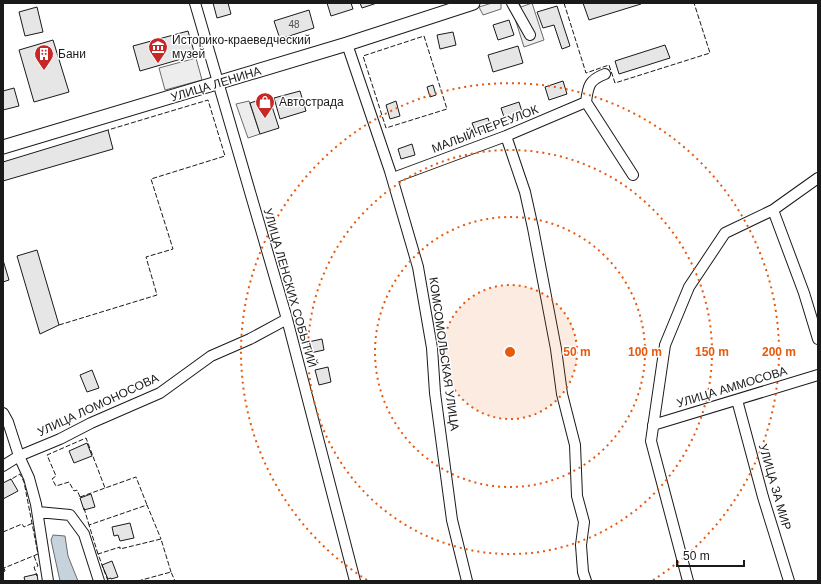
<svg xmlns="http://www.w3.org/2000/svg" width="821" height="584" font-family="Helvetica,sans-serif">
<rect width="100%" height="100%" fill="#fff"/>
<!-- parking -->
<path fill="#ededed" stroke="#6a6a6a" d="M492,3h9v6l-18,6 -4,-8z
M510,3h9l2,4 11,-4 12,37 -20,7z
M196,58l6,22 -37,10 -6,-22z
M249,101l11,33 -12,4 -12,-34z"/>
<!-- water -->
<path fill="#c6d2dc" stroke="#6a6a6a" d="M53,535l12,1 3,20 10,25h-18l-9,-41z"/>
<!-- building -->
<path fill="#e6e6e6" stroke="#1a1a1a" d="M213,3h15l3,11 -14,4z
M327,3h24l2,6 -22,7z
M360,3h17l-15,5z
M583,3h58v1l-52,16z
M557,6l13,40 -8,3 -8,-24 -11,3 -6,-16z
M37,7l6,25 -18,4 -6,-24z
M309,10l5,18 -34,11 -6,-18z
M509,20l5,15 -16,5 -5,-15z
M188,31l7,24 -55,16 -7,-25z
M453,32l3,13 -16,4 -3,-14z
M53,40l16,52 -35,10 -15,-52z
M665,45l5,13 -51,16 -4,-13z
M518,46l5,17 -30,9 -5,-17z
M563,81l4,13 -18,6 -4,-13z
M433,85l3,10 -6,2 -3,-10z
M14,88l5,18 -16,4v-19z
M300,91l6,20 -26,8 -6,-21z
M269,97l10,31 -19,6 -10,-31z
M396,101l4,15 -10,3 -4,-14z
M519,102l4,13 -18,5 -4,-12z
M488,118l3,10 -15,5 -4,-10z
M108,130l5,19 -110,32v-19z
M412,144l3,11 -14,4 -3,-10z
M37,250l22,75 -19,9 -23,-78z
M3,260l6,20 -6,2z
M322,339l2,11 -14,3 -2,-11z
M328,367l3,15 -12,3 -4,-15z
M92,370l7,18 -12,4 -7,-17z
M87,443l5,13 -18,7 -5,-12z
M11,479l7,12 -15,8v-16z
M91,494l4,13 -11,3 -4,-12z
M130,523l4,15 -14,3 -2,-6 -4,1 -2,-9z
M112,561l6,16 -7,2v-1l-3,1 -6,-14z
M37,574l1,7h-13l-1,-4z"/>
<g fill="none" stroke-linecap="round" stroke-linejoin="round">
<defs>
<path id="minor" d="M195,3l92,316 68,262
M512,3l18,32
M347,44l43,127 28,96 14,81 3,45 17,127 15,61
M605,74c-16,6 -17,12 -19,28l47,73
M506,136l19,56 8,36 23,121 6,45 13,51 2,51 7,26 -3,23 2,27 3,9
M393,178l113,-42 80,-34
M773,210l31,83 14,46
M737,400l26,97 26,84
M3,413l5,9 11,34 10,22 7,26 12,77
M653,425l165,-50
M3,466l16,-10 41,-17 31,-16 69,-30 51,-37 39,-17 37,-20
M38,512l32,3 14,19 15,47
M688,581l-37,-140 14,-96 24,-58 36,-54 48,-23 45,-32"/>
<path id="major" d="M3,147l344,-103 126,-41"/>
</defs>
<!-- minor casing -->
<use href="#minor" stroke="#1a1a1a" stroke-width="12"/>
<!-- major casing -->
<use href="#major" stroke="#1a1a1a" stroke-width="15"/>
<!-- minor -->
<use href="#minor" stroke="#fff" stroke-width="10"/>
<!-- major -->
<use href="#major" stroke="#fff" stroke-width="13"/>
<!-- fence -->
<path stroke="#1a1a1a" stroke-width="1" stroke-dasharray="5 2" stroke-linecap="butt" d="M564,3l22,70 23,-8 6,18 95,-30 -16,-50
M424,36l23,73 -61,19 -23,-72z
M59,325l98,-30 -11,-38 27,-8 -22,-70 74,-23 -17,-56 -100,30
M80,497l-3,-7 -3,1 -5,-9 -13,4 -4,-7 4,-3 -9,-21 39,-17 19,50
M80,497l56,-20 11,28
M84,508l5,17
M3,532l19,-8 2,3 9,-4
M98,554l-9,-29 58,-20 14,34
M34,556l4,10 -4,1 3,9
M3,565l1,3 34,-14 -14,-72 -4,-8 -10,6
M3,572l2,-1 -1,-3
M108,581l-10,-27 22,-7v2l41,-10 10,33
M138,581l33,-9 4,9"/>
</g>
<!-- distance rings -->
<circle cx="510" cy="352" r="67" fill="#e8590c" fill-opacity=".12"/>
<g fill="none" stroke="#e8590c" stroke-width="2" stroke-dasharray="2 4">
<circle cx="510" cy="352" r="67"/>
<circle cx="510" cy="352" r="135"/>
<circle cx="510" cy="352" r="202"/>
<path d="M367 580A269 269 0 1 1 653 580"/>
</g>
<!-- icons -->
<defs>
<symbol id="museum-pin" viewBox="-11 -11 22 30"><path d="M0 17L-7.5 6A9.5 9.5 0 1 1 7.5 6Z" fill="#c62828" stroke="#fff"/><path d="M0-6L6-3V-2H-6V-3ZM-5-1h2V3h-2ZM-1-1h2V3h-2ZM3-1h2V3H3ZM-6 4H6V6H-6Z" fill="#fff"/></symbol>
<symbol id="building-pin" viewBox="-11 -11 22 30"><path d="M0 17L-7.5 6A9.5 9.5 0 1 1 7.5 6Z" fill="#c62828" stroke="#fff"/><path d="M-4-6H4V6H1V3H-1V6H-4ZM-2.5-4.3h1.7v1.8h-1.7ZM.8-4.3h1.7v1.8H.8ZM-2.5-1h1.7V.8h-1.7ZM.8-1h1.7V.8H.8Z" fill="#fff"/></symbol>
<symbol id="shop-pin" viewBox="-11 -11 22 30"><path d="M0 17L-7.5 6A9.5 9.5 0 1 1 7.5 6Z" fill="#c62828" stroke="#fff"/><path d="M-5-2.5h2.3a2.7 3.5 0 0 1 5.4 0H5L5.5 6h-11ZM-1.5-2.5h3a1.5 2.3 0 0 0-3 0Z" fill="#fff"/></symbol>
</defs>
<g fill-rule="evenodd">
<use href="#museum-pin" x="147" y="36" width="22" height="30"/>
<use href="#building-pin" x="33" y="43" width="22" height="30"/>
<use href="#shop-pin" x="254" y="91" width="22" height="30"/>
</g>
<g text-anchor="middle" dominant-baseline="central" stroke-width="3" stroke-linejoin="round" paint-order="stroke">
<!-- number labels -->
<g font-size="10" fill="#4d4d4d">
<text x="294" y="24">48</text>
</g>
<!-- poi labels -->
<g font-size="12" fill="#1a1a1a" stroke="#fff" text-anchor="start">
<text x="172" y="40">Историко-краеведческий<tspan x="172" dy="14">музей</tspan></text>
<text x="58" y="54">Бани</text>
<text x="279" y="102">Автострада</text>
</g>
<!-- street labels -->
<g font-size="12" fill="#1a1a1a" stroke="#fff">
<text transform="translate(216 84) rotate(-17)">УЛИЦА ЛЕНИНА</text>
<text transform="translate(485 129) rotate(-21)">МАЛЫЙ ПЕРЕУЛОК</text>
<text transform="translate(290 288) rotate(74)">УЛИЦА ЛЕНСКИХ СОБЫТИЙ</text>
<text transform="translate(444 354) rotate(82)">КОМСОМОЛЬСКАЯ УЛИЦА</text>
<text transform="translate(732 387) rotate(-17)">УЛИЦА АММОСОВА</text>
<text transform="translate(98 405) rotate(-25)">УЛИЦА ЛОМОНОСОВА</text>
<text transform="translate(775 487) rotate(74)">УЛИЦА ЗА МИР</text>
</g>
</g>
<circle cx="510" cy="352" r="6" fill="#e8590c" stroke="#fff" stroke-width="2"/>
<g font-size="12" text-anchor="middle" font-weight="bold" fill="#e8590c" stroke="#fff" stroke-width="3" stroke-linejoin="round" paint-order="stroke">
<text x="577" y="356">50 m</text>
<text x="645" y="356">100 m</text>
<text x="712" y="356">150 m</text>
<text x="779" y="356">200 m</text>
</g>
<!-- border -->
<rect width="821" height="584" fill="none" stroke="#1a1a1a" stroke-width="8"/>
<!-- scale -->
<path d="M677 560v6h67v-6" fill="none" stroke="#1a1a1a" stroke-width="2"/>
<text x="683" y="560" font-size="12" fill="#1a1a1a" stroke="#ffffff" stroke-width="3" paint-order="stroke">50 m</text>
</svg>
